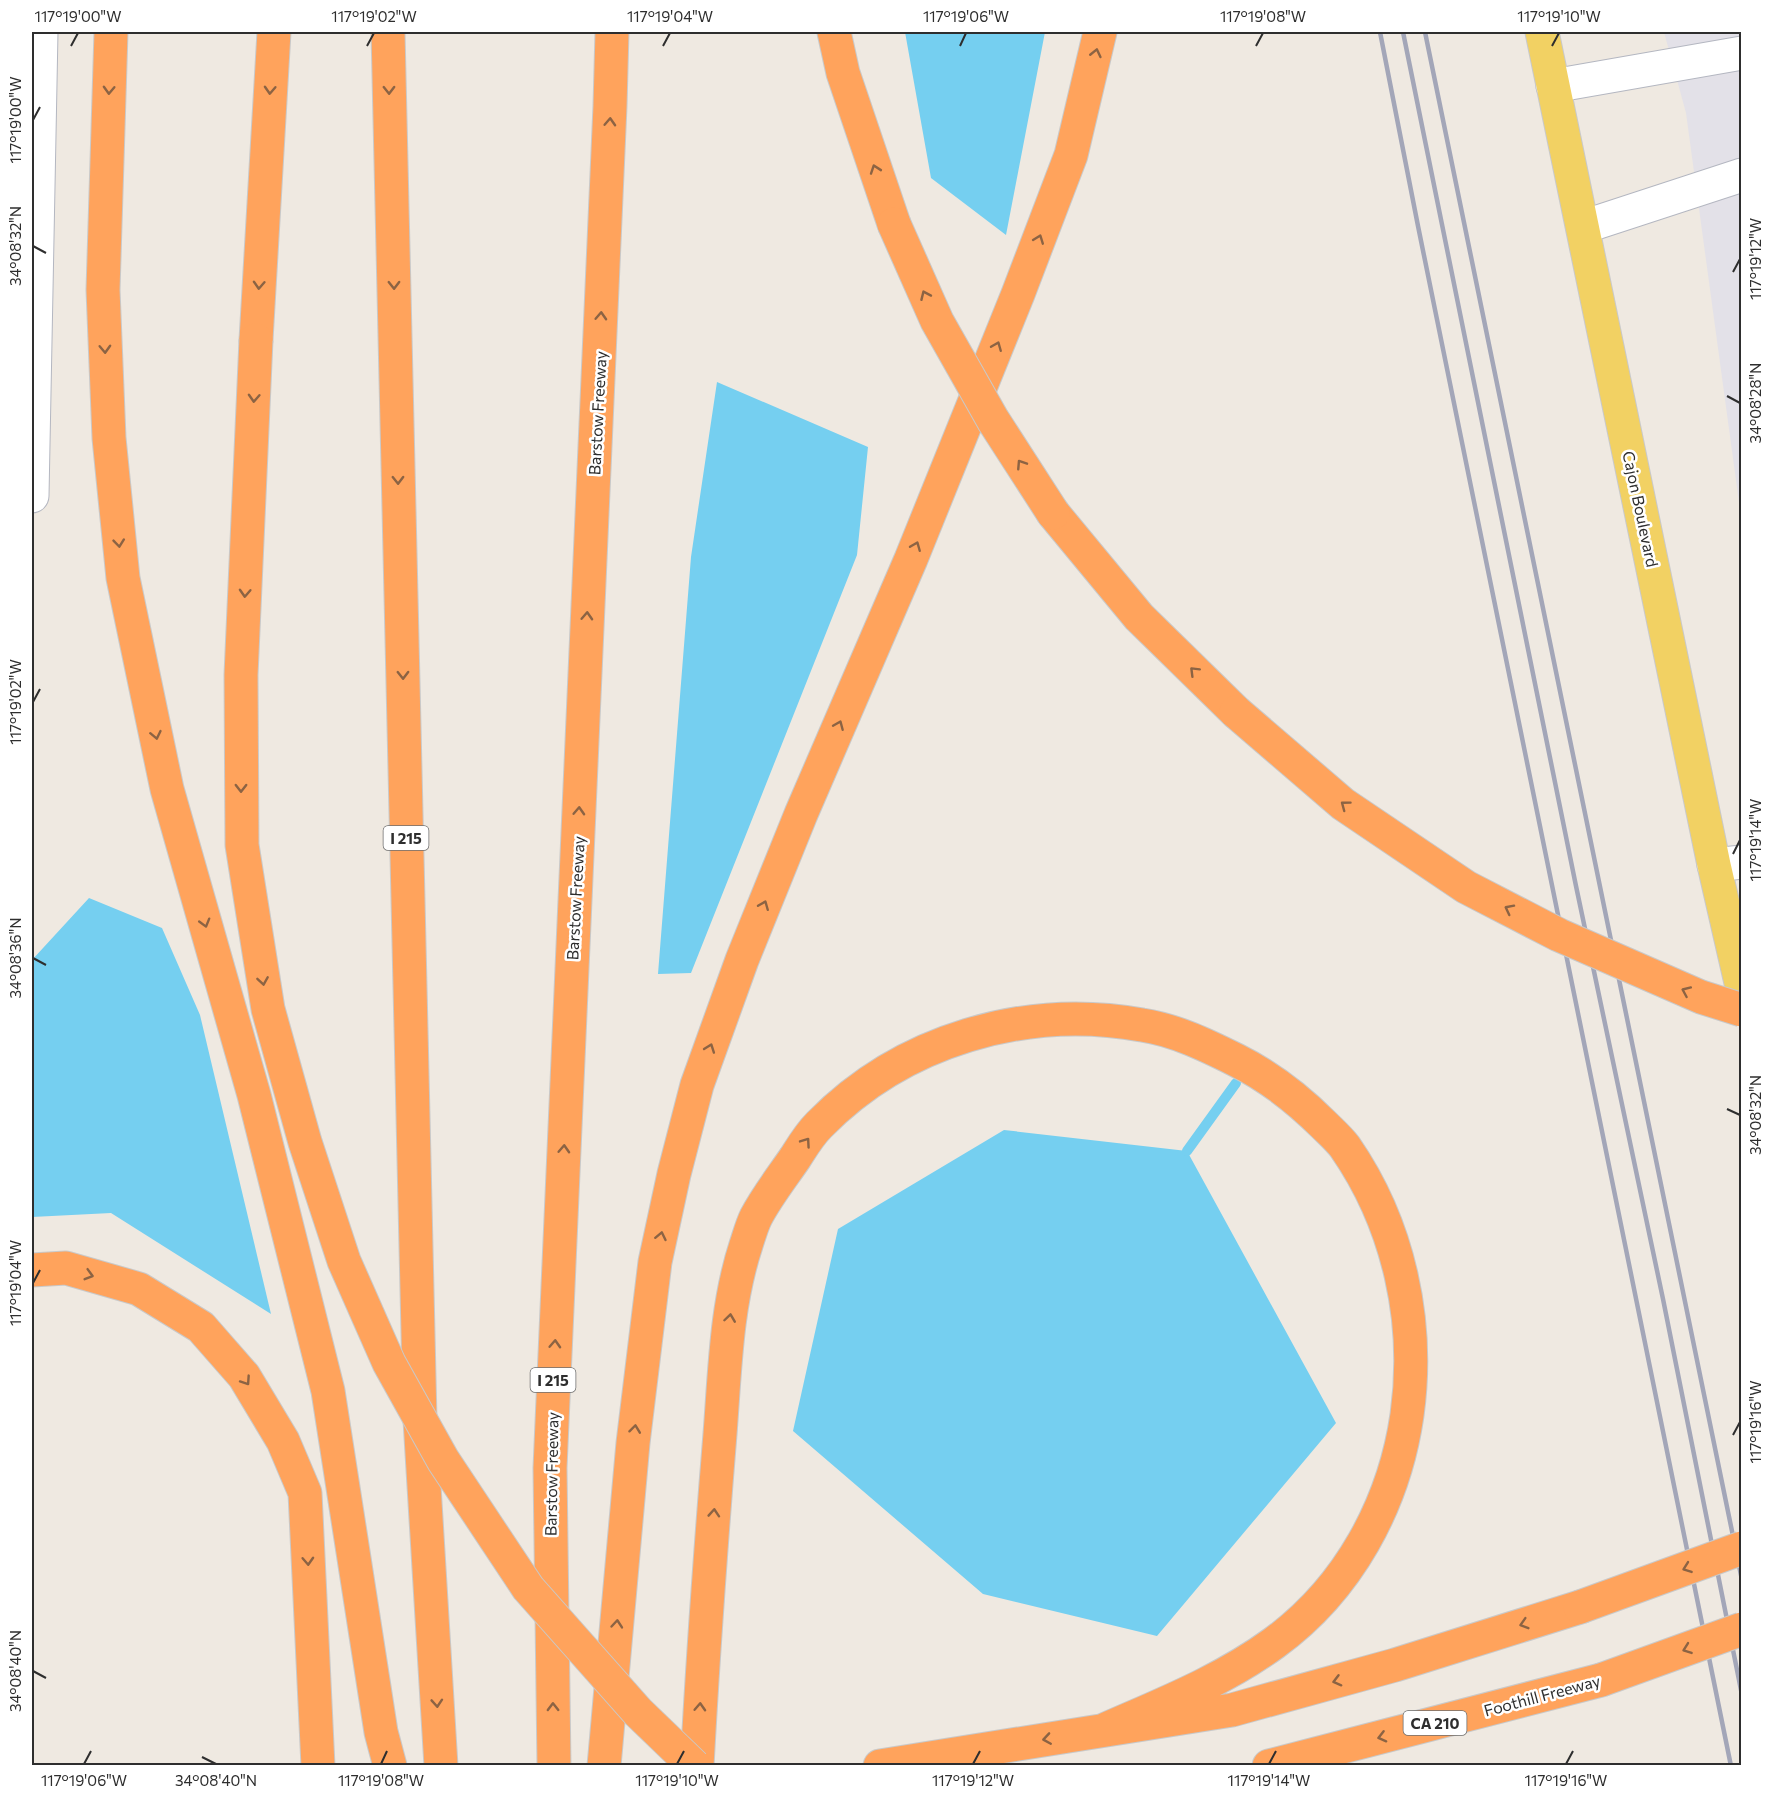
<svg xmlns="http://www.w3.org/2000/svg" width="1773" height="1797" font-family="Commissioner,sans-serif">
<rect width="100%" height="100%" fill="#efe9e1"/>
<!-- industrial -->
<path fill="#e3e1e8" d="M1664,32h77v485l-55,-404z"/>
<!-- water -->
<path fill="#75cff0" d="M905,32h140l-39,203 -75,-57z
M717,382l151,65 -11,108 -166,418 -33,1 33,-417z
M89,898l73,30 38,87 71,299 -160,-101 -79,4v-257z
M1004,1130l183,21 149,272 -179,213 -174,-42 -190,-163 45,-202z"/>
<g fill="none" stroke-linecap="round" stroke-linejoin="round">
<!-- stream -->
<path stroke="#75cff0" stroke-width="10" d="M1187,1151l49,-68"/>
<defs>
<path id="minor" d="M1553,86l189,-33
M1583,227l159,-52
M32,496l9,-464
M1714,865l28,-3"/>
<path id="major" d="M1542,32l172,833 28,122"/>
<path id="highway" d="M111,32l-8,258 6,148 14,140 44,211 87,306 74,296 53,341 9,34
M388,32l32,1388 21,346
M834,32l9,41 51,151
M256,340l18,-308
M1053,513l86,104 97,95
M32,1270l34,-2 73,21 62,38 43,49 39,65 22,52 13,273
M554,1766l-4,-298 60,-1362 2,-74
M604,1766l29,-323 22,-181 19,-88 23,-89 45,-125 59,-146 110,-255 107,-265 53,-139 29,-123
M697,1766c6,-111 14,-222 23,-332 5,-64 6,-128 26,-189 3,-9 6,-20 10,-28 11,-21 26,-40 39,-59 7,-11 14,-23 24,-33 83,-85 206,-121 323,-100 33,5 64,20 94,35 34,17 61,38 88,65 7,7 15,14 21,22 54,78 75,175 62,268 -13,90 -59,174 -133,228 -52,38 -111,61 -170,87
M880,1766l352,-56 163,-45 185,-58
M1269,1766l332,-86"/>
</defs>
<!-- minor casing -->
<use href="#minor" stroke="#b4b7c1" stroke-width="35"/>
<!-- major casing -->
<use href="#major" stroke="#c9c9c9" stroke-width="35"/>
<!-- highway casing -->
<use href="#highway" stroke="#c9c9c9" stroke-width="35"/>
<!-- minor -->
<use href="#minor" stroke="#fff" stroke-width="33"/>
<!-- major -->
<use href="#major" stroke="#f2d163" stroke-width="33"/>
<!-- highway -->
<use href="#highway" stroke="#ffa35c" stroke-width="33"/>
<!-- rail -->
<path stroke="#a3a6b8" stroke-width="4.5" d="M1380,32l38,194 313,1540
M1403,32l173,854 87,413 79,396
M1425,32l317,1548"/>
<defs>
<path id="highway-bridge" d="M894,224l43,97 56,99 60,93
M256,340l-15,335 1,170 26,164 37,133 39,119 45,102 54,97 85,128 110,124 56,54
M1236,712l107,92 123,83 93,48 142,62 41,13
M1580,1607l162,-59
M1601,1680l141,-51"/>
</defs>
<!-- highway-bridge casing -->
<use href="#highway-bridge" stroke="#c9c9c9" stroke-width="35" stroke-linecap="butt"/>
<!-- highway-bridge -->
<use href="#highway-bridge" stroke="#ffa35c" stroke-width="33"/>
</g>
<!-- one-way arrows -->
<defs><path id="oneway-chevron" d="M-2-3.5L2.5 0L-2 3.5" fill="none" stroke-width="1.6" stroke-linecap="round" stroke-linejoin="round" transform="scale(1.5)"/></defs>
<g stroke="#8c6343">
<use href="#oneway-chevron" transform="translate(1096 53) rotate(-77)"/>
<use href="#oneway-chevron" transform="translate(109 90) rotate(92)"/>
<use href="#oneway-chevron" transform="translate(270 90) rotate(93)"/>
<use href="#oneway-chevron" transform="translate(389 90) rotate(89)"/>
<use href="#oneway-chevron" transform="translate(610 122) rotate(-87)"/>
<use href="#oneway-chevron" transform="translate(875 169) rotate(-109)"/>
<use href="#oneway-chevron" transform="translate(1039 239) rotate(-69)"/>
<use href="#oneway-chevron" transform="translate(259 285) rotate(93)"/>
<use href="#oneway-chevron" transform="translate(394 285) rotate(89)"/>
<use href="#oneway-chevron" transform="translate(925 295) rotate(-114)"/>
<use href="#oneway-chevron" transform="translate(601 316) rotate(-87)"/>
<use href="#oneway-chevron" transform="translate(997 346) rotate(-68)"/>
<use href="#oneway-chevron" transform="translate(105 349) rotate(88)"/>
<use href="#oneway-chevron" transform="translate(254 398) rotate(93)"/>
<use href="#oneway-chevron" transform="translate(1021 464) rotate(-123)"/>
<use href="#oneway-chevron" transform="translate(398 480) rotate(89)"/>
<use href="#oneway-chevron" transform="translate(119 543) rotate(84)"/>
<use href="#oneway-chevron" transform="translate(916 546) rotate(-68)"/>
<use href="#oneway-chevron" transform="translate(245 593) rotate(93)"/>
<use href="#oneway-chevron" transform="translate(587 616) rotate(-87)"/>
<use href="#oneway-chevron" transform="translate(1194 671) rotate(-135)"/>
<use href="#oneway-chevron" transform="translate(403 675) rotate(89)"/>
<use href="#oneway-chevron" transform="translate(839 725) rotate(-67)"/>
<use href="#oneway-chevron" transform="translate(156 735) rotate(78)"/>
<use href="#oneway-chevron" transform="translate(241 788) rotate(90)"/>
<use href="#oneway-chevron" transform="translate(1345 805) rotate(-143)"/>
<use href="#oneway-chevron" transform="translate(579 811) rotate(-87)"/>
<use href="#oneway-chevron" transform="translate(764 905) rotate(-68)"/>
<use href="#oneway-chevron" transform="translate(1509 909) rotate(-153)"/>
<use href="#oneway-chevron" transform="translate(205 923) rotate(74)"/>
<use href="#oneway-chevron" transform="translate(263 981) rotate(81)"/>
<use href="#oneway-chevron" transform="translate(1686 991) rotate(-156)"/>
<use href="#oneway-chevron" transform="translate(710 1048) rotate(-70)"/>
<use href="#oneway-chevron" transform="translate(806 1142) rotate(-55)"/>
<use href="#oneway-chevron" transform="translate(564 1149) rotate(-87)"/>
<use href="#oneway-chevron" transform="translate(661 1236) rotate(-78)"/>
<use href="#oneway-chevron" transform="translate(89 1275) rotate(16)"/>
<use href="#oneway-chevron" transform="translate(730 1318) rotate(-82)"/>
<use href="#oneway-chevron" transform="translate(555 1344) rotate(-87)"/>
<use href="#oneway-chevron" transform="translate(246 1381) rotate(56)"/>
<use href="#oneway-chevron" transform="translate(635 1429) rotate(-83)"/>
<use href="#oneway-chevron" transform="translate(714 1513) rotate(-86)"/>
<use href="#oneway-chevron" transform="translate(308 1561) rotate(87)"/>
<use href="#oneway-chevron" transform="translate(1687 1568) rotate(160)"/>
<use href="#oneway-chevron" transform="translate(617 1624) rotate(-85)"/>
<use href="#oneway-chevron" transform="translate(1524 1624) rotate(163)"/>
<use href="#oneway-chevron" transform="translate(1687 1649) rotate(160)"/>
<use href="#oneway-chevron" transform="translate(1337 1681) rotate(165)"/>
<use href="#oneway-chevron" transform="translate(437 1703) rotate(86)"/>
<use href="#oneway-chevron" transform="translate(553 1707) rotate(-91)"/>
<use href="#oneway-chevron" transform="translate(700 1707) rotate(-87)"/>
<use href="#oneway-chevron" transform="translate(1382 1737) rotate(166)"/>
<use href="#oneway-chevron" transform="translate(1047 1739) rotate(171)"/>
</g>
<!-- ticks -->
<path fill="none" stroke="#2e2e2e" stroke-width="2" d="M71,46l7,-13M367,46l7,-13M663,46l7,-13M960,46l6,-13M1256,46l7,-13M1552,46l7,-13M33,120l7,-13M33,246l13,7M1733,272l7,-13M1727,396l13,7M33,702l7,-13M1733,854l7,-14M33,958l13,7M1727,1109l13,6M33,1283l7,-13M1733,1435l7,-13M33,1671l13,7M202,1757l14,7M84,1764l7,-13M381,1764l6,-13M677,1764l7,-13M973,1764l7,-13M1269,1764l7,-13M1566,1764l7,-13"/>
<g text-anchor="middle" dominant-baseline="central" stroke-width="5" stroke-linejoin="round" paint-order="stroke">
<!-- shield labels -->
<g fill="#fff" stroke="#6d6d6d" stroke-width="1.5">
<rect x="383.5" y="826" width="45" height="24" rx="4.5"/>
<rect x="530.5" y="1368" width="45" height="24" rx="4.5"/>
<rect x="1403.5" y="1711" width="63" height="24" rx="4.5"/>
</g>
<g font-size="15" font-weight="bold" fill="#2e2e2e">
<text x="406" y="838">I 215</text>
<text x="553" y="1380">I 215</text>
<text x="1435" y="1723">CA 210</text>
</g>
<!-- street labels -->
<g font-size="16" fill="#2e2e2e" stroke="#fff">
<text transform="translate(597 413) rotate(-87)">Barstow Freeway</text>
<text transform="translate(1641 509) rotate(78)">Cajon Boulevard</text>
<text transform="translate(575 898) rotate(-87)">Barstow Freeway</text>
<text transform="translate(551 1474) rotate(-89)">Barstow Freeway</text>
<text transform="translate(1542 1695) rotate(-15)">Foothill Freeway</text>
</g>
</g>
<!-- border -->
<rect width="1773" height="1797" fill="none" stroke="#ffffff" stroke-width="66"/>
<rect x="33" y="33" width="1707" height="1731" fill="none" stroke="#2e2e2e" stroke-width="2"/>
<g font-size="15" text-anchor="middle" fill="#2e2e2e">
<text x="78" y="22">117°19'00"W</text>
<text x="374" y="22">117°19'02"W</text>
<text x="670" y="22">117°19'04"W</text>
<text x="966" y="22">117°19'06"W</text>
<text x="1263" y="22">117°19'08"W</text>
<text x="1559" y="22">117°19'10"W</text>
<text transform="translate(16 120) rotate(-90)" y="5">117°19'00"W</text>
<text transform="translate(16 246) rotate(-90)" y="5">34°08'32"N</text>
<text transform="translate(1756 259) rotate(-90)" y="5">117°19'12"W</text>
<text transform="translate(1756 403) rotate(-90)" y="5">34°08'28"N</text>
<text transform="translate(16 702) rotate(-90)" y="5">117°19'02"W</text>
<text transform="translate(1756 840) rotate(-90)" y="5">117°19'14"W</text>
<text transform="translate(16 958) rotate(-90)" y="5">34°08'36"N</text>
<text transform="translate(1756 1115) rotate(-90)" y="5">34°08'32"N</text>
<text transform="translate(16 1283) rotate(-90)" y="5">117°19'04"W</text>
<text transform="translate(1756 1422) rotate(-90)" y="5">117°19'16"W</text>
<text transform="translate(16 1671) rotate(-90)" y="5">34°08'40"N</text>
<text x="84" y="1786">117°19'06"W</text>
<text x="216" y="1786">34°08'40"N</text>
<text x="381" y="1786">117°19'08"W</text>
<text x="677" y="1786">117°19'10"W</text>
<text x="973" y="1786">117°19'12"W</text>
<text x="1269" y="1786">117°19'14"W</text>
<text x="1566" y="1786">117°19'16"W</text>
</g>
</svg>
